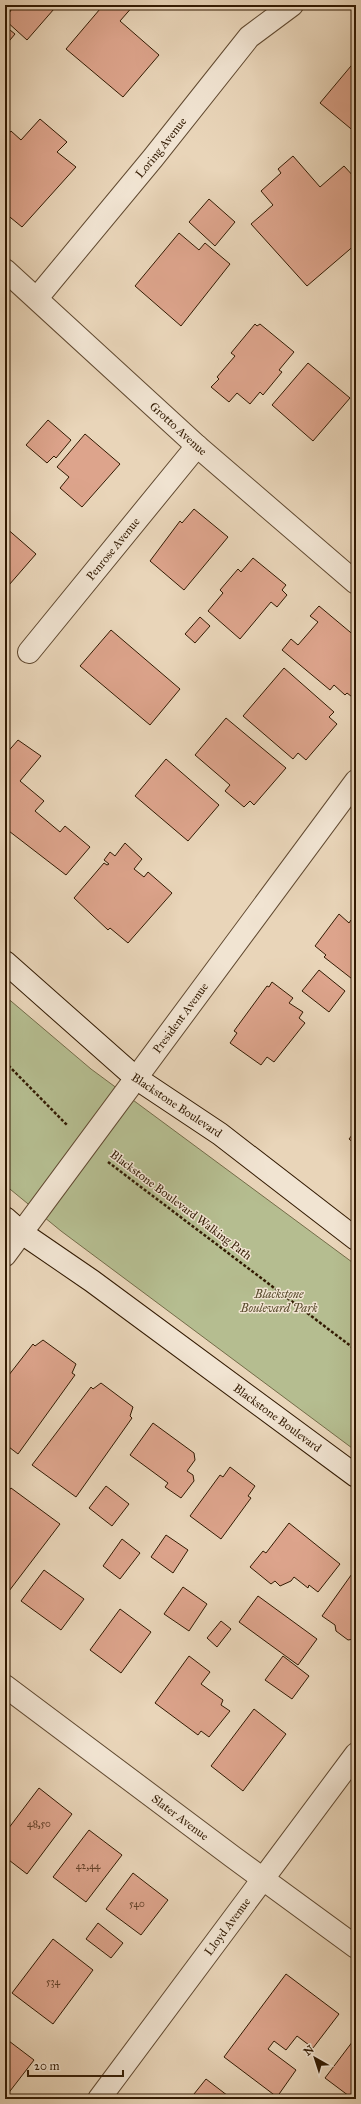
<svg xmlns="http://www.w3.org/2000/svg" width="361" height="2104" font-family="'IM FELL Great Primer',serif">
<rect width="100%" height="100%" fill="#e9d5b9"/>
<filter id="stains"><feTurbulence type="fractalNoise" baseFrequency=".005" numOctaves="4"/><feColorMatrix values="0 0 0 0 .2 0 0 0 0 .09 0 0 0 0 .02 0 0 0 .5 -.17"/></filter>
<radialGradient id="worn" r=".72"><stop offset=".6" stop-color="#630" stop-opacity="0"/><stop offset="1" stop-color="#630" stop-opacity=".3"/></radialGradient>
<!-- green -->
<path fill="#b5bd90" stroke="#746c49" d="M5,996l86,73 265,196v186l-295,-220 -56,-46z"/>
<!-- building -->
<path fill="#dda48c" stroke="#321a02" d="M14,5h35l5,4 -27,31 -22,-20z
M95,5h39l-14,16 39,34 -36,42 -57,-48 34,-40z
M5,26l10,8 -10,12z
M356,60v73l-36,-30z
M40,119l27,23 -10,10 19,15 -54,60 -17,-14v-75l6,-7 10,9z
M293,156l27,31 24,-21 12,13v65l-49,42 -56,-62 22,-19 -12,-14 20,-18 -3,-4z
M209,199l26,23 -20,24 -26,-24z
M179,233l20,17 6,-7 25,21 -49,62 -46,-40z
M255,324l2,2 3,-2 34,28 -15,18 3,2 -19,23 -3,-3 -10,12 -13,-11 -8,9 -18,-15 8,-8 -2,-2 18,-21 -4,-3z
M308,363l42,35 -37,43 -41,-36z
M48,420l23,20 -15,18 -2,-2 -7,7 -21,-18z
M85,434l35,30 -38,43 -22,-19 9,-11 -12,-10z
M194,509l34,28 -44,53 -34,-29 30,-40 2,2z
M5,527l31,27 -27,31 -4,-4z
M253,558l33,27 -4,5 5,5 -10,12 -6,-5 -31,37 -32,-28 15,-18 -3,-3 18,-21 3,3z
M319,606l37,31v63l-9,-7 -2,2 -11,-10 -4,5 -48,-40 9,-11 7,6 20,-23 -8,-6z
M200,617l10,9 -15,17 -10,-9z
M111,630l69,59 -30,36 -70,-59z
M284,668l50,44 -5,5 8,7 -31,36 -8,-7 -5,6 -50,-43z
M226,718l60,50 -32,37 -4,-4 -6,6 -19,-16 5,-6 -35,-30z
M18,740l23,16 -21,25 24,20 -9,10 25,21 5,-6 25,21 -24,28 -61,-47v-73z
M166,759l53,46 -31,36 -53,-45z
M125,843l17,16 -8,10 10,8 4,-5 24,21 -44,50 -18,-15 -2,2 -34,-32 30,-35 3,2 2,-1 -5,-4 6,-8 5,4z
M339,914l10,9 2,-3 5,4v58l-32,-25 2,-2 -11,-9z
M319,970l26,21 -16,21 -27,-21z
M272,982l21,16 -4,5 14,9 -4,6 6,5 -31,39 -7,-5 -6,8 -31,-22 7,-10 -3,-2 33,-45 2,1z
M356,1130v15l-7,-6z
M43,1340l33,24 -4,9 3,2 -57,79 -13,-10v-64l28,-36 2,2z
M101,1383l32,24 -3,9 2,2 -56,79 -44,-32 59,-78 2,2z
M153,1423l41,30 1,7 -8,11 6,4 1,6 -13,17 -16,-11 3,-4 -38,-28z
M230,1467l25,19 -7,10 3,2 -30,41 -31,-23 30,-41 3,2z
M106,1486l23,18 -17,22 -23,-18z
M11,1488l49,36 -54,71 -1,-100z
M289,1523l51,41 -22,28 -9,-7 -1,3 -14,-11 -3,4 -11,5 -5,-5 -4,3 -21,-17 13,-16 3,2z
M166,1535l22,15 -15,23 -22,-16z
M122,1539l18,14 -20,26 -17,-13z
M44,1570l40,29 -23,31 -40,-29z
M354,1571l2,2v67l-2,-1 -6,1 -12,-9 -1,-6 -13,-9z
M183,1587l24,17 -18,27 -25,-17z
M258,1596l59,43 -19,26 -59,-43z
M120,1609l31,23 -30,41 -31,-23z
M221,1621l10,8 -14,18 -10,-9z
M189,1656l21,16 -9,12 22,16 -2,5 9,6 -21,26 -8,-6 -3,4 -43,-32z
M283,1656l26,20 -17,23 -27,-19z
M254,1709l32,25 -43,57 -32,-25z
M39,1788l33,26 -45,60 -22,-17v-24z
M89,1830l33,25 -36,47 -33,-25z
M133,1873l35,27 -27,35 -35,-26z
M98,1923l25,20 -12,15 -25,-19z
M53,1939l40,31 -40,54 -41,-31z
M286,1974l53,40 -26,34 -16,-12 -11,14 -12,-9 -6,8 28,21 -19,27 -53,-40z
M356,2037v62h-3l-28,-21z
M5,2038l29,22 -27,35 -2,-2z
M206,2079l26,20h-42z"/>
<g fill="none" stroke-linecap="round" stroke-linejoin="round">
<defs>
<g id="minor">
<path id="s1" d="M5,270l192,176 159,137"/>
<path id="s2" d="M37,298l116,-140 96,-121 43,-32"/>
<path id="s3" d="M29,652l168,-206"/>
<path id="s4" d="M5,1255l351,-474"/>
<path id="s5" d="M5,1686l228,171 123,90"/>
</g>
<g id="tertiary">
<path id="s6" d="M99,2099l257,-345"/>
</g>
<g id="secondary">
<path id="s7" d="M5,962l131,116 84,56 136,105"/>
<path id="s8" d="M5,1218l17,15 70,48 264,195"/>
</g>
</defs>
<!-- minor casing -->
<use href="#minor" stroke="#604930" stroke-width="24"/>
<!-- tertiary casing -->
<use href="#tertiary" stroke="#604930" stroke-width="24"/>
<!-- secondary casing -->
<use href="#secondary" stroke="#321a02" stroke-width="24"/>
<!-- path -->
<path stroke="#321a02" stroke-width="2.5" stroke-dasharray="3 2" stroke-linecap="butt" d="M5,1062l62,63
M108,1162l248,188"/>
<!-- minor -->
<use href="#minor" stroke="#f1e4d2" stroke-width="22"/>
<!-- tertiary -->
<use href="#tertiary" stroke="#f1e4d2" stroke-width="22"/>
<!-- secondary -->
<use href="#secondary" stroke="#f1e4d2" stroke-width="22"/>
</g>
<g text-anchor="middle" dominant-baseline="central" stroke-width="3" stroke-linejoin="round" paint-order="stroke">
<!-- number labels -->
<g font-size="10" fill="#5d3c24">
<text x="39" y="1824">48,50</text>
<text x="88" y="1866">42,44</text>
<text x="137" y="1904">540</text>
<text x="53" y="1982">534</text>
</g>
<!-- street labels -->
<g font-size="12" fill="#321a02" stroke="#f1e4d2">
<text stroke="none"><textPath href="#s2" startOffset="195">Loring Avenue</textPath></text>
<text stroke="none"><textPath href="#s1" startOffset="235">Grotto Avenue</textPath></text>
<text stroke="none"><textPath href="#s3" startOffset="133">Penrose Avenue</textPath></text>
<text stroke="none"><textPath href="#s4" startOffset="295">President Avenue</textPath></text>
<text stroke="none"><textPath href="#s7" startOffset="224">Blackstone Boulevard</textPath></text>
<text transform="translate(181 1205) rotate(37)">Blackstone Boulevard Walking Path</text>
<text stroke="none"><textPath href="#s8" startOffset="338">Blackstone Boulevard</textPath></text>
<text stroke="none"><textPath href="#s5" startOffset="219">Slater Avenue</textPath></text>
<text stroke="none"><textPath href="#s6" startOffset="215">Lloyd Avenue</textPath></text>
</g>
<!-- park labels -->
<g font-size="12" font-style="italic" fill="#594b2d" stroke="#f1e4d2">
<text x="279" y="1294">Blackstone<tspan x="279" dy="14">Boulevard Park</tspan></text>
</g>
</g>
<!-- margin -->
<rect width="361" height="2104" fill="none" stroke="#e9d5b9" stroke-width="20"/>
<rect x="6" y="6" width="349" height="2092" fill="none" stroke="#321a02" stroke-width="2"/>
<rect x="10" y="10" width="341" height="2084" fill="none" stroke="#321a02"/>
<!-- north arrow -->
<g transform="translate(315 2058) rotate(321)" stroke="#f1e4d2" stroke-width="3" paint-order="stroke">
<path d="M0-3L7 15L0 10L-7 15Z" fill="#321a02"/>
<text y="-6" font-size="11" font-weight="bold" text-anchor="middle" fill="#321a02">N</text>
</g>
<!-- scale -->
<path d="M28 2070v6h95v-6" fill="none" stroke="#321a02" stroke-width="2"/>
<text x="34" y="2070" font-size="12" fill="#321a02" stroke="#f1e4d2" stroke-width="3" paint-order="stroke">20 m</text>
<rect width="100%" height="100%" filter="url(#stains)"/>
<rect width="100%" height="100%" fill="url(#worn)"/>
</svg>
